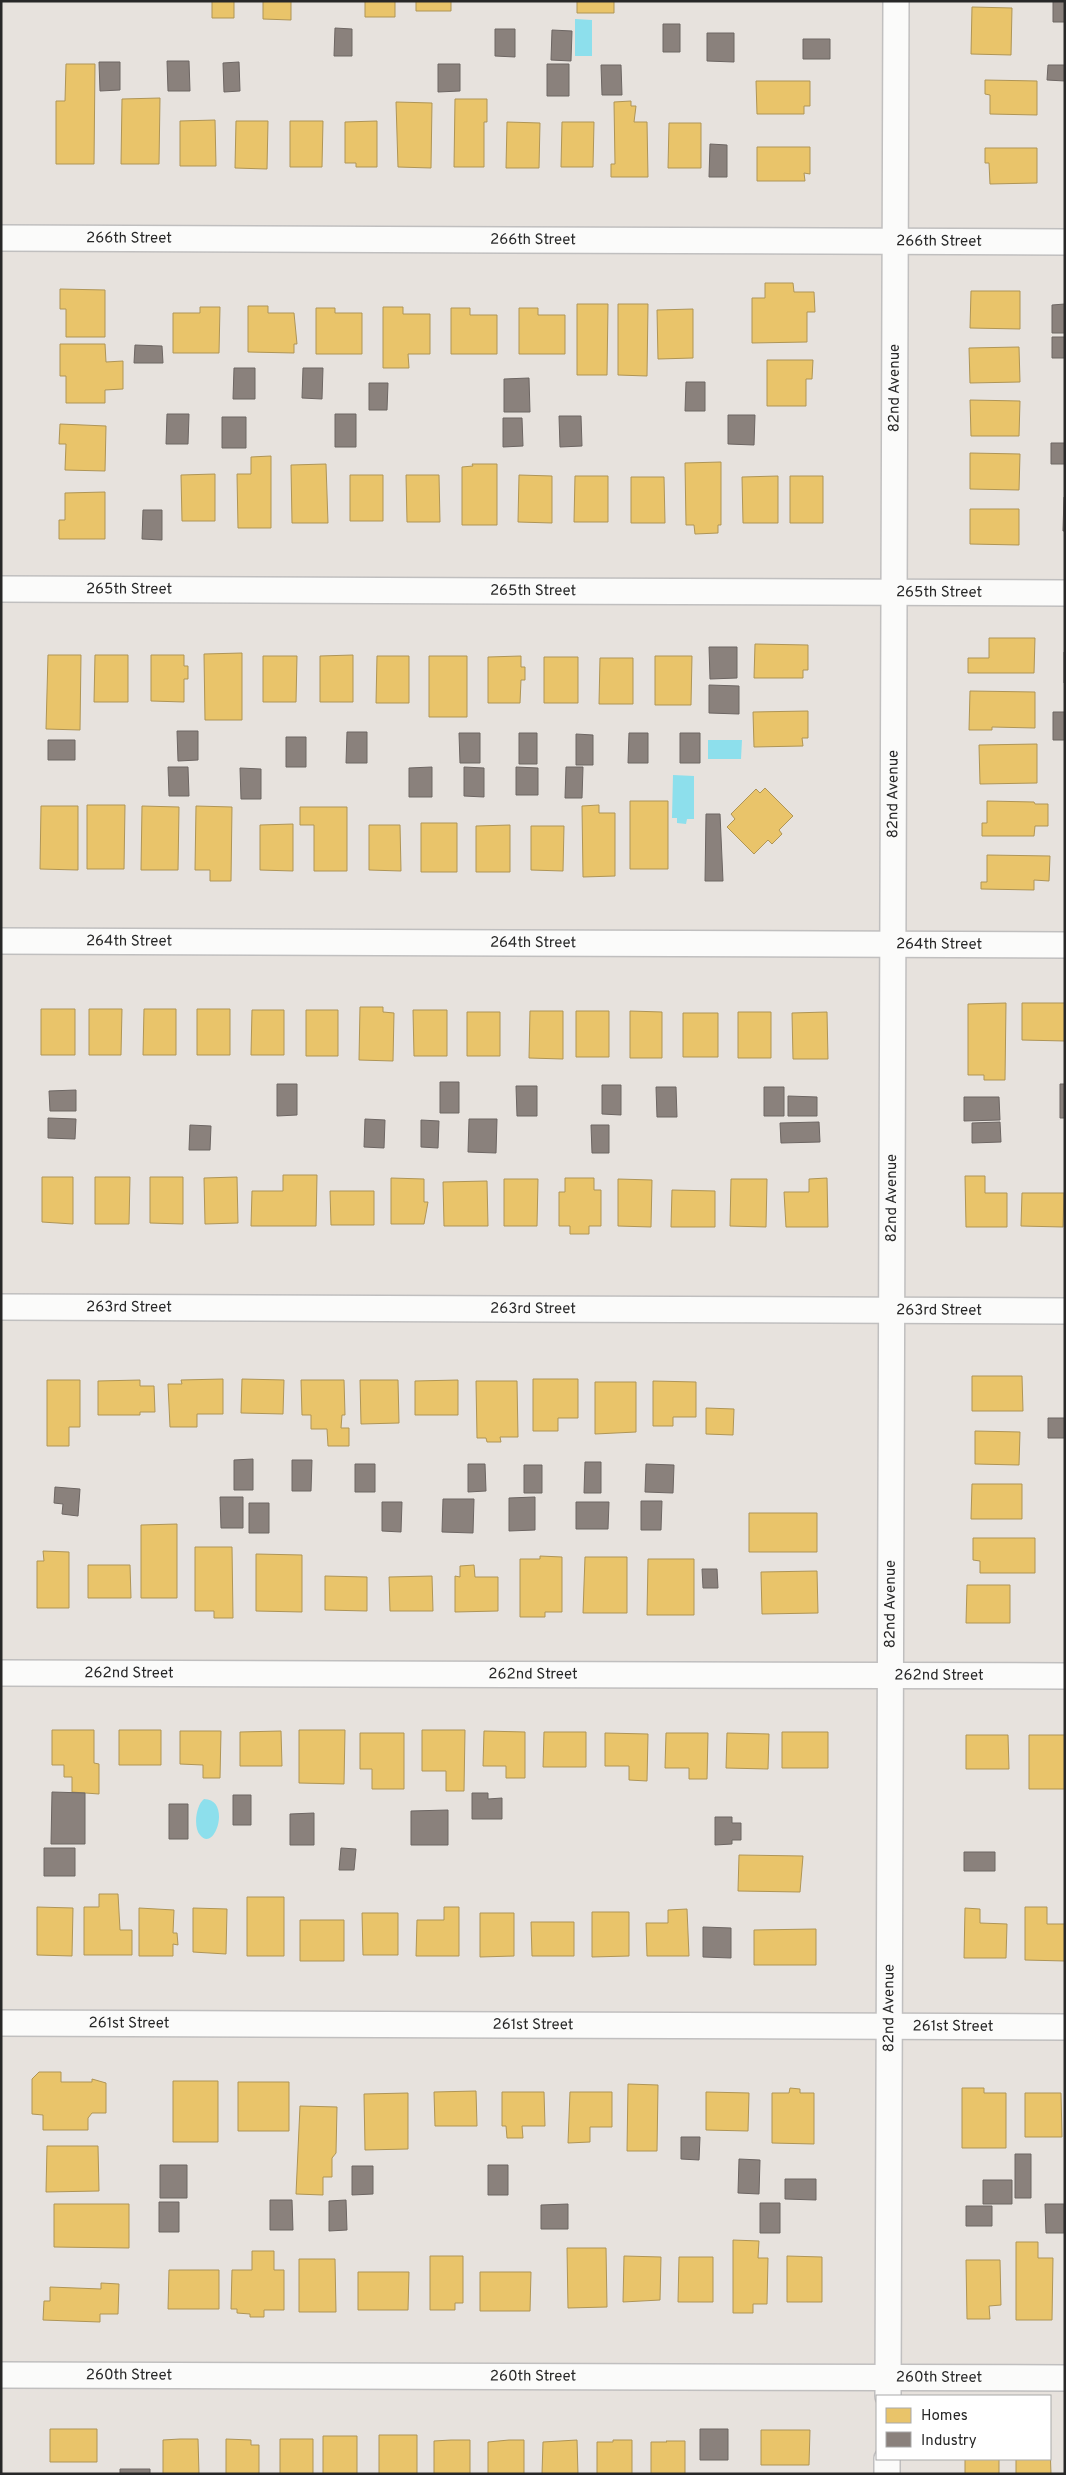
<svg xmlns="http://www.w3.org/2000/svg" width="1066" height="2475" font-family="Overpass,sans-serif">
<rect width="100%" height="100%" fill="#e7e2dd"/>
<!-- water -->
<path fill="#8ddfec" d="M575,19l17,1v36h-17z
M708,740h34l-1,19h-33z
M673,775l21,1v43h-7l-1,5 -9,-1v-5h-5z
M204,1799c28,0 11,55 -4,36 -7,-8 -4,-30 4,-36z"/>
<!-- homes -->
<path fill="#e9c46a" stroke="#af9556" d="M212,1h22v17h-22z
M263,1h28v19l-28,-1z
M365,1h30v16h-30z
M416,1h35v10h-35z
M577,1h37v12h-37z
M972,7l40,1 -1,47 -40,-1z
M66,64h29l-1,100h-38v-63h9z
M985,80l52,1v34l-47,-1v-19l-5,-1z
M756,81h54v25h-6v8h-47z
M160,98l-1,66h-38l1,-65z
M455,99h32v23h-3v45h-30z
M631,101v5h5l-2,16h13l1,55h-37v-13h4l-1,-62z
M396,102l36,1 -1,65 -33,-1z
M215,120l1,46h-36v-45z
M236,121h32l-1,48 -32,-1z
M290,121h33l-1,46h-32z
M377,121v46h-21v-4h-11v-41z
M507,122l33,1 -1,45h-33z
M562,122h32l-1,45h-32z
M669,123h32v45h-33z
M757,147h53v27l-6,-1 1,8h-48z
M985,148h52v35l-47,1 -1,-21h-4z
M765,283h28l1,9h20l1,20h-8v30l-55,1v-45h13z
M60,289l45,1v47h-39v-28h-6z
M971,291h49v38l-50,-1z
M577,304h31l-1,71h-30z
M618,304h30l-1,72 -29,-1z
M248,306h20v7h26l3,31h-3v9l-46,-1z
M200,307h20l-1,46h-46v-40h27z
M383,307h20v7h27v40h-22l1,14h-26z
M316,308h19v5h27v41h-46z
M451,308h19v7h27v39h-46z
M519,308h19v7h27v39h-46z
M693,309v49l-35,1 -1,-49z
M60,344h45l1,18 17,-1v28l-18,1v13h-39v-27h-6z
M1019,347l1,35 -50,1 -1,-35z
M767,360h46l-1,19h-6v27h-39z
M970,400l50,1 -1,35h-48z
M60,424l46,2 -1,45 -40,-1 1,-26h-7z
M970,453l50,1 -1,36 -49,-1z
M271,456v72h-33l-1,-54h14v-17z
M721,462v63h-3v8l-23,1 -1,-9h-8l-1,-62z
M326,464l2,59h-36l-1,-58z
M472,464h25v61h-35v-58l11,-1z
M215,474v47h-33l-1,-46z
M350,475h33v46h-33z
M406,475h33l1,47h-33z
M519,475l33,1v47l-34,-1z
M575,476h33v46h-34z
M778,476v47h-35l-1,-46z
M790,476h33v47h-33z
M631,477h33l1,46h-34z
M105,492v47h-46v-19h6v-27z
M970,509h49v36l-49,-1z
M989,638h46l-1,35h-66v-15h21z
M755,644l53,1v25h-5v8h-49z
M242,653v67h-37l-1,-66z
M48,655h33l-1,75 -34,-1z
M95,655h33v47h-34z
M151,655h33v11h4v13h-4v23l-33,-1z
M353,655v47h-33v-46z
M263,656h34l-1,46h-33z
M377,656h32v47h-33z
M429,656h38v61h-38z
M521,656v11h4v13h-4l-1,23h-32v-46z
M655,656h37l-1,49h-36z
M544,657h34v46h-34z
M600,658h33v46h-34z
M970,691l65,1v36l-43,-1v3h-23z
M808,711v27h-6l1,8 -49,1 -1,-35z
M1037,744v39l-57,1 -1,-39z
M765,788l28,28 -14,14 3,4 -10,10 -4,-4 -14,14 -27,-27 8,-8 -4,-5 25,-25 4,4z
M630,801h38v68h-38z
M987,801l47,1 1,2h13v22h-13l-1,10h-52v-13h5z
M87,805h38l-1,64h-37z
M599,805v8h16v63l-32,1 -1,-71z
M41,806h37v64l-38,-1z
M142,806l37,1 -1,63h-37z
M196,806l36,1 -1,74h-21v-11h-15z
M300,807h47v64h-33v-46h-14z
M421,823h36v49h-36z
M293,824v47l-33,-1v-45z
M369,825h31l1,46 -32,-1z
M510,825v47h-34v-46z
M531,826h33l-1,45 -32,-1z
M987,855l63,1 -1,25 -15,-1v10l-53,-1v-7h6z
M1006,1003l-1,77h-21v-5h-16v-71z
M1022,1003h43v38l-43,-1z
M360,1007h23v5l11,1 -1,48 -34,-1z
M41,1009h34v46h-34z
M89,1009h33l-1,46h-32z
M144,1009h32v46h-33z
M197,1009h33v46h-33z
M252,1010h32v45h-33z
M306,1010h32v46h-32z
M413,1010h34v46h-33z
M530,1011h33v48l-34,-1z
M576,1011h33v46h-33z
M630,1011l32,1v46h-32z
M467,1012h33v44h-33z
M738,1012h33v46h-33z
M827,1012l1,47h-35l-1,-46z
M683,1013h35v44h-35z
M283,1175h34l-1,51h-65l1,-35h31z
M965,1176h20v17h22v34h-41z
M42,1177h31v47l-31,-2z
M95,1177h35l-1,47h-34z
M150,1177h33v47l-33,-1z
M237,1177l1,46 -33,1 -1,-46z
M391,1178l33,1v23h4l-4,22h-33z
M565,1178h29v12h7v36h-12v8h-19v-8h-11v-34h6z
M827,1178l1,49h-42l-2,-35h25v-13z
M504,1179h34l-1,47h-33z
M618,1179l34,1 -1,47 -33,-1z
M731,1179h36l-1,48 -36,-1z
M487,1181l1,45h-44l-1,-44z
M672,1190l43,1v36h-44z
M330,1191h44v34h-43z
M1022,1193h42l-1,34 -42,-1z
M972,1376h50l1,35h-51z
M223,1379v35h-26v13h-27l-2,-43h14l-1,-4z
M242,1379l42,1 -1,34 -42,-1z
M533,1379h45v39h-20v13h-25z
M47,1380h33v47h-11v19h-22z
M140,1380v6h14l1,26h-15v3h-42v-34z
M301,1380h43l1,35h-3l-1,13h8v18h-21l-1,-17h-16v-14h-9z
M360,1380h38l1,43 -38,1z
M458,1380v35h-43v-34z
M476,1381h41l1,56h-18l1,5h-14l-1,-4h-9z
M653,1381l43,1v35h-23v9h-20z
M595,1382h41v50l-41,2z
M706,1408l28,1 -1,26 -27,-1z
M975,1431l45,1 -1,33 -44,-1z
M972,1484h50v35h-51z
M749,1513h68v39h-68z
M177,1524v74h-36v-73z
M973,1538h62v35h-55v-12l-7,-1z
M195,1547h37l1,71h-19v-7h-19z
M43,1551l26,1v56h-32v-47h7z
M256,1554l46,1v57l-46,-1z
M540,1556l22,1v55h-17v5h-25v-58h20z
M585,1557h42v56h-44z
M648,1559h46v56h-47z
M88,1565h42l1,33h-43z
M474,1565l1,12h23v34l-43,1v-36l5,1v-11z
M817,1571l1,42 -56,1 -1,-42z
M325,1576l42,1v34l-42,-1z
M432,1576l1,35h-43l-1,-34z
M967,1585h43v38h-44z
M52,1730h42v33l5,1v30l-27,-2v-15h-8v-12h-12z
M119,1730h42v35h-42z
M299,1730h46l-1,54 -45,-1z
M422,1730h43l-1,61h-18v-20h-24z
M180,1731h41l-1,47h-17v-13l-23,-1z
M281,1731l1,35h-42v-34z
M484,1731l41,1v46h-19v-12h-23z
M544,1732h42v35h-43z
M782,1732h46v36h-46z
M360,1733h44v56h-32v-20h-12z
M605,1733l43,1 -1,47 -18,-1v-14h-24z
M666,1733h42l-1,46h-18v-11h-24z
M727,1733l42,1 -1,35 -42,-1z
M966,1735h42l1,34h-43z
M1029,1735h36v54h-36z
M739,1855l64,1 -3,36 -62,-1z
M99,1894h19l2,36h12v25h-48v-48h15z
M247,1897h37v59h-37z
M37,1907l36,1 -1,48 -35,-1z
M444,1907h15v49h-43l1,-36h27z
M1025,1907h22v17h18v37l-40,-1z
M139,1908l35,2 -1,23h4l1,12 -5,-1v12h-34z
M193,1908l34,1 -1,45 -33,-2z
M965,1908l15,1v14l27,1 -1,34h-42z
M687,1909l2,47h-42l-1,-33h22v-13z
M592,1912h37v44l-37,1z
M362,1913h36v42h-35z
M480,1913h34v43l-34,1z
M300,1920h44v41h-44z
M531,1922h43v34h-42z
M816,1929v36h-62v-35z
M39,2072h22v10h31v-3l14,4v30h-14l-4,5v12h-45v-15l-11,-1v-35z
M173,2081h45v61h-45z
M238,2082h51v49h-51z
M628,2084l30,1 -1,66h-30z
M790,2088l10,1v4h14v51l-42,-1v-50h17z
M962,2088h22v5h22v55h-44z
M476,2091l1,35h-42l-1,-34z
M502,2092h42l1,34h-23l1,12h-16l-1,-12h-4z
M570,2092h42v35h-22v15l-22,1z
M706,2092l43,1 -1,38 -42,-1z
M408,2093v56l-43,1 -1,-56z
M1025,2093h36l1,44h-37z
M300,2106l37,1 -1,46 -4,5v19h-9v18l-27,-1z
M47,2146h51l1,45 -53,1z
M54,2204h75v44l-75,-1z
M733,2240l26,1 -1,17h10l-1,46h-14v9h-20z
M1016,2242h22v16h15l-1,62h-36z
M567,2248h39l1,59 -39,1z
M252,2251h22v19h10v40h-20v7h-14v-3l-13,-1v-4h-6l1,-39h20z
M430,2256h33v47h-8v7h-25z
M624,2256l37,1 -1,43 -37,2z
M787,2256l35,1v45h-35z
M679,2257h34v45h-35z
M299,2259h36l1,53h-37z
M966,2260h34l1,45 -12,1 1,13h-23z
M169,2270h50v39h-51z
M358,2272h51l-1,38h-50z
M480,2272h51l-1,39h-50z
M101,2283l18,1 -1,30h-18v8l-57,-2 1,-19h6v-14l51,2z
M50,2429h47v33h-47z
M761,2430h49l-1,35h-48z
M379,2435h38v39h-38z
M323,2436h34v38h-34z
M180,2439h18l1,35h-36v-34z
M226,2439l25,1v5h8v29h-33z
M280,2439h33v35h-33z
M451,2440h19v34h-36v-33z
M509,2440h15v34h-36v-32z
M577,2440l1,34h-36l1,-32z
M613,2440h19v34h-35v-32h16z
M666,2441h19v33h-34v-32h16z
M1050,2445l1,29h-35v-15h34z
M965,2459h34v15h-34z"/>
<!-- industry -->
<path fill="#8a817c" stroke="#6d6663" d="M1053,1h12v21h-12z
M663,24h17v28h-17z
M335,28l17,1v27h-18z
M495,29h20v28l-20,-1z
M552,30l20,1 -1,30 -20,-1z
M707,33h27v29l-27,-1z
M803,39h27v20h-27z
M167,61h22l1,30h-22z
M99,62h21v28l-20,1z
M239,62l1,29 -16,1 -1,-29z
M438,64h22v27l-22,1z
M547,64h22v32h-22z
M601,65h20l1,30h-20z
M1048,65h17v16l-18,-1z
M710,144l17,1v32h-18z
M1065,304v29h-13v-28z
M1052,337h13v21h-13z
M135,345l27,1 1,17h-29z
M234,368h21v31h-22z
M303,368h20l-1,31 -20,-1z
M529,378l1,34h-26v-33z
M686,382h19v29h-20z
M369,383h19l-1,27h-18z
M167,414h22l-1,30h-22z
M335,414h21v33h-21z
M728,415h27l-1,30 -26,-1z
M559,416h22l1,30 -22,1z
M222,417h24v31h-24z
M503,418h19l1,28 -20,1z
M1051,443h14v21h-14z
M1064,497h1v34h-2z
M143,510h19v30l-20,-1z
M709,647h28v31l-27,1z
M1064,652h1v31h-1z
M709,685l30,1v28l-30,-1z
M1053,712h12v28h-12z
M177,731h21v29l-20,1z
M347,732h20v31h-21z
M459,733h21v30h-20z
M519,733h18v31h-18z
M629,733h19v30h-20z
M680,733h20v30h-20z
M576,734l17,1v30h-17z
M286,737h20v30h-20z
M48,740h27v20h-27z
M168,767h20l1,29h-20z
M432,767v30h-23v-29z
M464,767l20,1v29l-20,-1z
M516,767l22,1v27h-22z
M566,767h17l-1,31h-17z
M240,768l21,1v30h-20z
M706,814h14l3,67h-18z
M440,1082h19v31h-19z
M277,1084h20v31l-20,1z
M1060,1084h5v34h-5z
M602,1085h19v30l-19,-1z
M516,1086h21v30h-20z
M656,1087h20l1,30h-20z
M764,1087h20v29h-20z
M76,1090v21h-26l-1,-20z
M788,1096l29,1v19h-29z
M964,1097h35l1,23 -36,1z
M48,1118l28,1 -1,20 -27,-1z
M365,1119l20,1 -1,28 -20,-1z
M469,1119h28l-1,34 -28,-1z
M421,1120l18,1 -1,27 -17,-1z
M819,1122l1,20 -39,1 -1,-20z
M1000,1122l1,20 -29,1v-20z
M190,1125l21,1 -1,24h-21z
M591,1125h18v28h-17z
M1048,1418h17v20h-17z
M253,1459v31h-19v-30z
M292,1460h20l-1,31h-19z
M585,1462h16v31h-17z
M355,1464h20v28h-20z
M468,1464h17l1,27 -18,1z
M646,1464l28,1 -1,28 -28,-1z
M524,1465h18v28h-18z
M55,1487l25,2 -2,27 -16,-2 1,-10 -9,-1z
M220,1497h23v31h-22z
M535,1497v33l-26,1v-33z
M443,1499h31l-1,34 -31,-1z
M641,1501h21l-1,29h-20z
M382,1502h20l-1,30 -19,-1z
M576,1502h33l-1,27h-32z
M249,1503h20v30h-20z
M702,1569h15l1,19h-15z
M52,1792l33,1v51h-34z
M472,1793h16v6l14,-1v21h-30z
M233,1795h18v30h-18z
M169,1804h19v35h-19z
M448,1810v35h-37v-34z
M314,1813v32h-24v-31z
M715,1817h17v6h9v17h-9v4l-17,1z
M44,1848h31v28h-31z
M341,1848l15,1 -2,21h-15z
M964,1852h31v19h-31z
M703,1927l28,1v30l-28,-1z
M681,2137h19l-1,23 -18,-1z
M1015,2154h16v44h-16z
M739,2159l21,1 -1,34 -21,-1z
M160,2165h27v33h-27z
M488,2165h20v30h-20z
M352,2166h21v28l-21,1z
M785,2179h31v21l-31,-1z
M983,2180h29v24h-29z
M270,2200h22l1,30h-23z
M346,2200l1,30 -18,1v-30z
M159,2202h20v30h-20z
M760,2203h20v30h-20z
M568,2204v25h-27v-24z
M1045,2204h19v29h-18z
M966,2206h26v20h-26z
M700,2429h28v31h-28z
M120,2469h30v5h-30z"/>
<g fill="none" stroke-linecap="round" stroke-linejoin="round">
<defs>
<g id="minor">
<path id="s1" d="M1,238l1064,4"/>
<path id="s2" d="M1,589l1064,4"/>
<path id="s3" d="M1,941l1064,4"/>
<path id="s4" d="M1,1307l1064,4"/>
<path id="s5" d="M1,1673l1064,3"/>
<path id="s6" d="M1,2023l1064,4"/>
<path id="s7" d="M1,2375l1064,3"/>
<path id="s8" d="M888,2396l8,-2395"/>
<path d="M887,2474v-15"/>
</g>
</defs>
<!-- minor casing -->
<use href="#minor" stroke="#c0bfbf" stroke-width="28"/>
<!-- minor -->
<use href="#minor" stroke="#fbfbfa" stroke-width="25"/>
</g>
<g text-anchor="middle" dominant-baseline="central" stroke-width="5" stroke-linejoin="round" paint-order="stroke">
<!-- street labels -->
<g font-size="15" fill="#282828" stroke="#fff">
<text stroke="none"><textPath href="#s1" startOffset="128">266th Street</textPath></text>
<text stroke="none"><textPath href="#s1" startOffset="532">266th Street</textPath></text>
<text stroke="none"><textPath href="#s1" startOffset="938">266th Street</textPath></text>
<text stroke="none"><textPath href="#s8" startOffset="2008">82nd Avenue</textPath></text>
<text stroke="none"><textPath href="#s2" startOffset="128">265th Street</textPath></text>
<text stroke="none"><textPath href="#s2" startOffset="532">265th Street</textPath></text>
<text stroke="none"><textPath href="#s2" startOffset="938">265th Street</textPath></text>
<text stroke="none"><textPath href="#s8" startOffset="1602">82nd Avenue</textPath></text>
<text stroke="none"><textPath href="#s3" startOffset="128">264th Street</textPath></text>
<text stroke="none"><textPath href="#s3" startOffset="532">264th Street</textPath></text>
<text stroke="none"><textPath href="#s3" startOffset="938">264th Street</textPath></text>
<text stroke="none"><textPath href="#s8" startOffset="1198">82nd Avenue</textPath></text>
<text stroke="none"><textPath href="#s4" startOffset="128">263rd Street</textPath></text>
<text stroke="none"><textPath href="#s4" startOffset="532">263rd Street</textPath></text>
<text stroke="none"><textPath href="#s4" startOffset="938">263rd Street</textPath></text>
<text stroke="none"><textPath href="#s8" startOffset="792">82nd Avenue</textPath></text>
<text stroke="none"><textPath href="#s5" startOffset="128">262nd Street</textPath></text>
<text stroke="none"><textPath href="#s5" startOffset="532">262nd Street</textPath></text>
<text stroke="none"><textPath href="#s5" startOffset="938">262nd Street</textPath></text>
<text stroke="none"><textPath href="#s8" startOffset="388">82nd Avenue</textPath></text>
<text stroke="none"><textPath href="#s6" startOffset="128">261st Street</textPath></text>
<text stroke="none"><textPath href="#s6" startOffset="532">261st Street</textPath></text>
<text stroke="none"><textPath href="#s6" startOffset="952">261st Street</textPath></text>
<text stroke="none"><textPath href="#s7" startOffset="128">260th Street</textPath></text>
<text stroke="none"><textPath href="#s7" startOffset="532">260th Street</textPath></text>
<text stroke="none"><textPath href="#s7" startOffset="938">260th Street</textPath></text>
</g>
</g>
<!-- border -->
<rect width="1066" height="2475" fill="none" stroke="#282828" stroke-width="5"/>
<!-- legend -->
<rect x="876" y="2395" width="175" height="65" fill="#ffffff" stroke="#a9a9a9"/>
<rect x="886" y="2408" width="25" height="15" fill="#e9c46a" stroke="#a9a9a9"/>
<text x="921" y="2420" font-size="15" fill="#282828">Homes</text>
<rect x="886" y="2432" width="25" height="15" fill="#8a817c" stroke="#a9a9a9"/>
<text x="921" y="2445" font-size="15" fill="#282828">Industry</text>
</svg>
